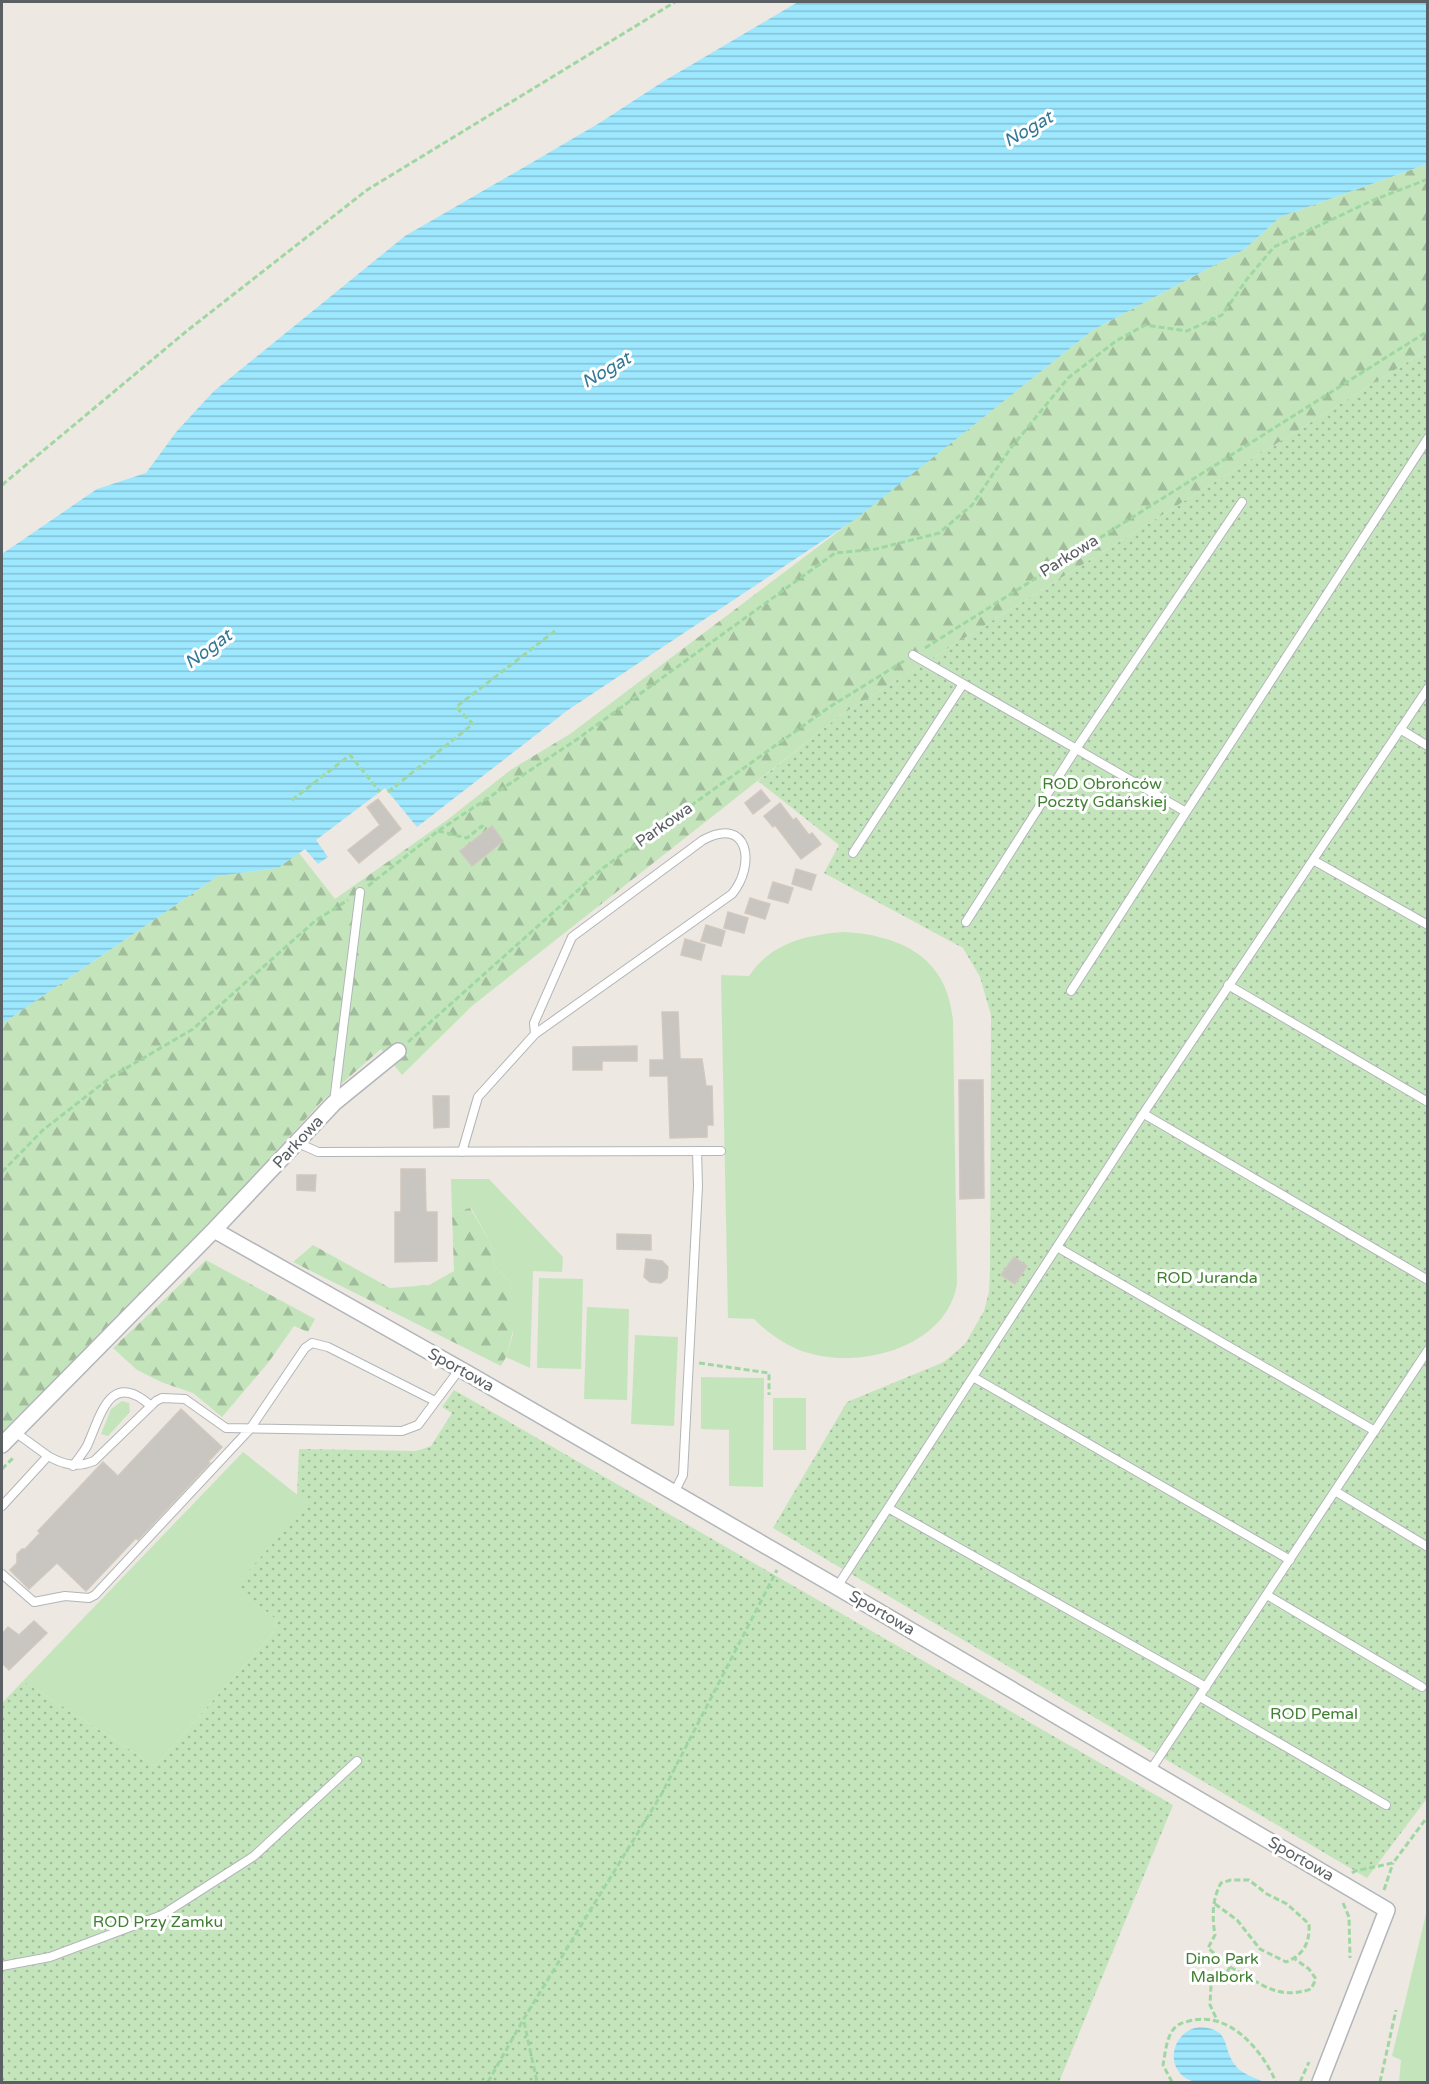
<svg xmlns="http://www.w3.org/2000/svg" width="1429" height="2084" font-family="'Varela Round',sans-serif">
<defs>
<pattern id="forest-firs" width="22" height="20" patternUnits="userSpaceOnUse" patternTransform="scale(1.5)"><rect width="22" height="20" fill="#c4e5bc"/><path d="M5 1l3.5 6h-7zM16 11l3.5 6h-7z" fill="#a2bd9c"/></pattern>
<pattern id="park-dots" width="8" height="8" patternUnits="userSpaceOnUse" patternTransform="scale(1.5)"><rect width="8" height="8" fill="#c4e5bc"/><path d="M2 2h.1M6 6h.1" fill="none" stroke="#a2bd9c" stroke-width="1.8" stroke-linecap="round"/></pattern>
<pattern id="water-rules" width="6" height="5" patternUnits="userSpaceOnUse" patternTransform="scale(1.5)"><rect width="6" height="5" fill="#9ee8ff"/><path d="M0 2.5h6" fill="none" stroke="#84bfd2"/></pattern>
</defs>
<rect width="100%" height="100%" fill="#ede8e1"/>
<!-- grass -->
<path fill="#c4e5bc" d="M843,932c59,3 105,26 110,89l4,263c-10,60 -88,83 -141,71 -24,-5 -45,-19 -62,-36l-26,-1 -7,-343 28,1c22,-33 57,-41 94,-44z
M451,1179h38l74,78 -1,15 -29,-1 -3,97 -24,-11 7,-23 -3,-52 -16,-16 -3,-23 -20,-35 -19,5z
M539,1278l44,1 -2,90 -44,-1z
M587,1307l42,2 -2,91 -43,-1z
M635,1335l43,2 -4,89 -43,-2z
M701,1377l63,1 -1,109 -34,-1v-56l-28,-1z
M773,1398h33v52h-33z
M122,1401l7,2 1,9 -22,24 -7,-2 10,-25z
M243,1452l66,52 -73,81 41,35 -3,12 -119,134 -132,-85z
M1427,1910v172h-28l2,-22 -9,-4z"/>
<!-- forest -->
<path fill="url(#forest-firs)" d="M1427,164v186l-586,365 -369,291 -70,69 -21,-26 -59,52 -227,248 -93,96v-421l216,-148 59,-8 22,-15 36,46 112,-79 65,-51 58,-35 286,-216 237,-188 152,-81 35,-32z
M470,1208l21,35 3,23 16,16 5,41 -9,34 -5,9 -208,-104 20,-17 77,43 39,-3 25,-14 -2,-58z
M206,1260l109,59 -7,13 -14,-6 -26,37 -46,54 -29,-24 -32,-11 -24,-12 -24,-22z"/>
<!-- park -->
<path fill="url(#park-dots)" d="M1427,350l1,1447 -61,81 -594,-350 74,-126 97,-40 21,-18 19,-33 5,-19 1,-23 1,-254 -11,-38 -17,-29 -139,-75 15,-28 -81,-64 83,-66z
M454,1390l719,415 -114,277h-1057v-379l21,-22 132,85 119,-134 3,-12 -42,-34 73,-82 -11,-9 2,-46 117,2 15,-5 21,-33 -10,-6z"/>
<!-- water -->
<path fill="url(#water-rules)" d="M798,2h629v162l-147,53 -35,32 -152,81 -236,188 -289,192 -151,117 -32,-39 -69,52 12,17 -10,7 -13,-15 -27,19 -60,8 -216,148v-470l95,-65 49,-16 31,-42 36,-39 192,-156 128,-74 68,-40 63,-41z
M1199,2027c33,2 22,19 36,38 5,8 20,13 29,17 -19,1 -55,2 -72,-1 -29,-10 -21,-50 7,-54z"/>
<!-- building -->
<path fill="#c9c5c0" stroke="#d1c8bf" stroke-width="1.5" d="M761,790l9,11 -17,13 -8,-11z
M378,799l23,30 -42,34 -11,-13 32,-25 -13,-18z
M780,803l13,17 3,-2 13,17 3,-2 9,11 -20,15 -26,-34 -2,2 -9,-11z
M492,826l11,15 -31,25 -12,-15z
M796,869l20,6 -5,15 -19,-6z
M773,882l20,6 -5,15 -20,-5z
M750,898l20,6 -5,15 -20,-6z
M728,912l20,6 -4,15 -20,-5z
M706,925l19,6 -4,15 -20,-5z
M685,939l20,6 -4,15 -20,-5z
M662,1012h16l2,47h22l4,27h6l1,39h-6v12l-37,1 -2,-62h-18v-16h14z
M637,1046v15h-35v9h-29v-23z
M959,1080h24l1,118 -24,1z
M433,1096h16v31l-15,1z
M401,1169h24l1,43h11v49l-42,1v-50h6z
M297,1175h19l-1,16 -18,-1z
M617,1234l34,1v15l-34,-1z
M1014,1257l13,9 -12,18 -14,-9z
M646,1259l16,2 6,6 -1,11 -6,5 -11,-1 -6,-5z
M181,1409l41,38 -14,15 2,1 -72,77 -2,-2 -50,53 -29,-28 -28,26 -19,-19 7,-7v-9l5,-5h3l15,-16 -2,-2 65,-69 15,14z
M34,1621l13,12 -38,37 -7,-7v-29l6,-7 11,8z"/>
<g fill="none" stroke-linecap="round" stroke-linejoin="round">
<defs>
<path id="lane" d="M913,655l273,157 242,-374
M1400,729l28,17
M853,853l110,-169
M1313,860l115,65
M966,922l110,-173 166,-247
M1228,985l200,117
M1071,991l115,-179
M334,1102l26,-210
M1144,1114l284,166
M298,1143l20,9 403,-1
M462,1152l16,-55 57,-63 197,-140c24,-29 17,-79 -29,-54l-131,97 -38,86 1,11
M1057,1247l318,184
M973,1377l317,183
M48,1456c16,9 29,12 46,5l62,-60 6,-3 23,1 41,29 176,3 16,-6 41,-55
M73,1466c5,-7 10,-13 14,-20 14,-31 23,-77 64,-40
M1335,1491l93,56
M674,1493l9,-18 15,-289 -1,-35
M2,1506l46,-50 -33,-24
M888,1508l318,179
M2,1574l32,28 31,-6 24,2 6,-3 155,-166 55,-81 7,-5 16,4 107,54
M837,1587l304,-470 287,-429
M1267,1595l155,92
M1200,1697l186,108
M1150,1771l278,-421
M2,1966l48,-9 112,-42 92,-59 103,-95"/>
<path id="street" d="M214,1230l260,147 363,210 550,323 -67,172
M2,1445l212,-215 120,-127 64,-52"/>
</defs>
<!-- lane casing -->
<use href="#lane" stroke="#b2b5b9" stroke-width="10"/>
<!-- street casing -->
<use href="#street" stroke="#b2b5b9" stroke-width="18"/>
<!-- path -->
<path stroke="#9fd7a2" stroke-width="3" stroke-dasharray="6 3" stroke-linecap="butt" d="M2,485l186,-155 179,-140 308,-188
M925,648l503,-317
M388,792l85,-68 -17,-17 99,-76
M292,800l58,-45 30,37
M438,831l29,7 15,-12 4,4
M368,886l70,-55 138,-91 259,-187 41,-4 63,-16 33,-28 38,-56 58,-71 48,-37 29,-16 42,6 35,-16 25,-36 27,-32 97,-46 57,-22
M408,1042l195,-174 228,-162 73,-45
M2,1172l41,-42 68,-53 82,-48 122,-108 33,-21
M699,1363l70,10v22
M2,1469l11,-11
M1352,1873l3,-2 38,-8 35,-47
M1384,1890l9,-27
M1343,1903l6,14 1,41
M1215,1904l22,16 23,29 26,13c18,-7 24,-20 23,-38l-22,-20 -20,-10 -18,-14h-18l-10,3c-9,16 -9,35 -6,52l-7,13 22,19 -3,5 -16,13 -1,20 8,17
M1230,1967c30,15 46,34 81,22l5,-10 -7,-10 -14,-10
M524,2022l13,60
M488,2082l35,-62 138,-225 116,-225
M1172,2082l-9,-17c2,-10 3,-23 8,-32 4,-8 10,-10 18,-12 40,-11 73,29 87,61
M1300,2082l9,-20
M1380,2082l16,-72"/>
<!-- lane -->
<use href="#lane" stroke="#fff" stroke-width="8"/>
<!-- street -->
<use href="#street" stroke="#fff" stroke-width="15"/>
</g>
<g text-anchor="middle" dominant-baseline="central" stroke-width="6" stroke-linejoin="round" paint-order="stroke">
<!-- street labels -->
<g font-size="16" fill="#595f62" stroke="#fff">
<text transform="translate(1069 556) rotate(-32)">Parkowa</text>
<text transform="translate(664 825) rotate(-35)">Parkowa</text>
<text transform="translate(298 1142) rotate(-47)">Parkowa</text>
<text transform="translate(461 1370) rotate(29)">Sportowa</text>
<text transform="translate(882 1613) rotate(30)">Sportowa</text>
<text transform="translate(1301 1859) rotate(30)">Sportowa</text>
</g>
<!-- park labels -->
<g font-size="16" fill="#3f8032" stroke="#fff">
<text x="1102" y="784">ROD Obrońców<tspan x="1102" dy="18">Poczty Gdańskiej</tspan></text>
<text x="1207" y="1278">ROD Juranda</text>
<text x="1314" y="1714">ROD Pemal</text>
<text x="158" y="1922">ROD Przy Zamku</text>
<text x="1222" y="1959">Dino Park<tspan x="1222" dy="18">Malbork</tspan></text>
</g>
<!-- water labels -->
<g font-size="18" font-style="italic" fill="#347897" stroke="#fff">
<text transform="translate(1028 129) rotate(-30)">Nogat</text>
<text transform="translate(606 370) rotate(-30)">Nogat</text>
<text transform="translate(208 649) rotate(-36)">Nogat</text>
</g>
</g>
<!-- border -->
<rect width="1429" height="2084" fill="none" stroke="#595f62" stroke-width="6"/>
</svg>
